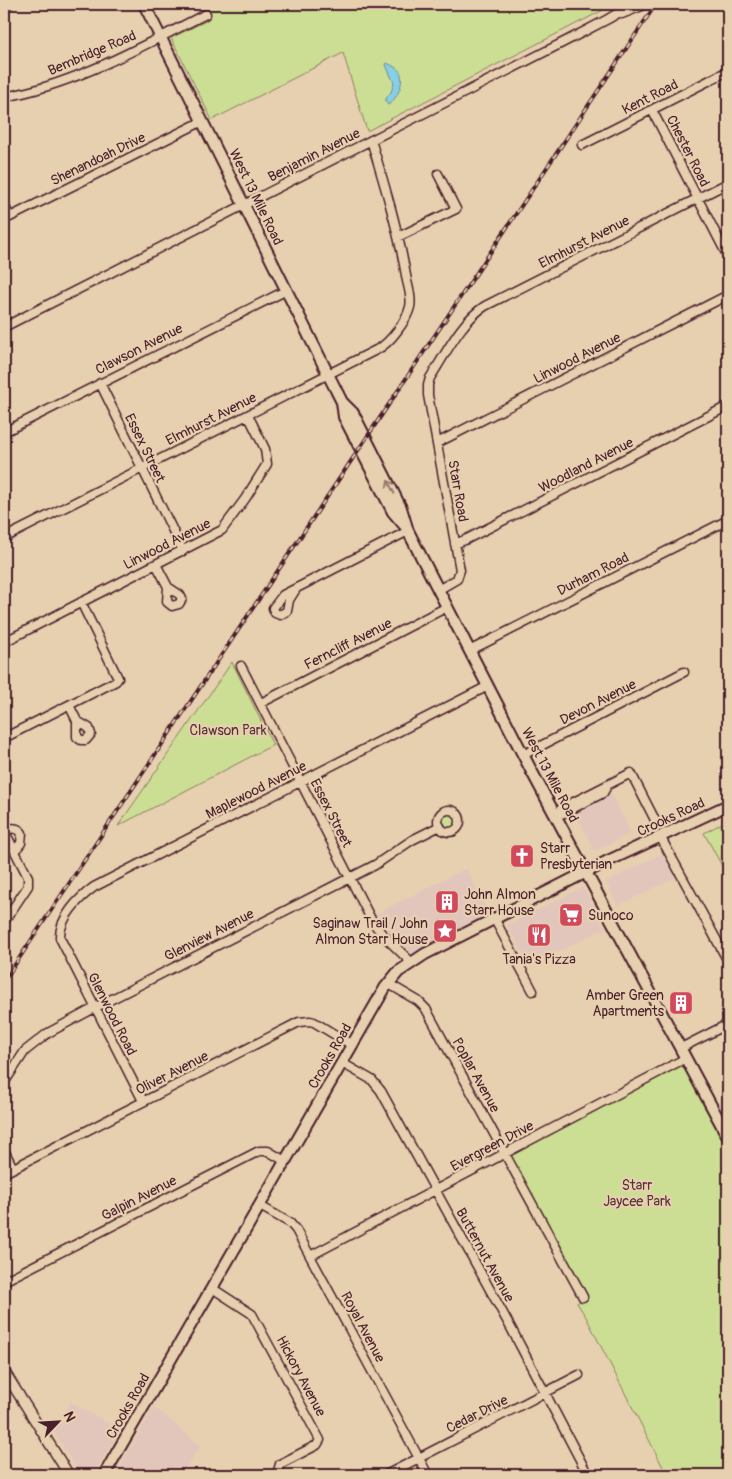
<svg xmlns="http://www.w3.org/2000/svg" width="732" height="1479" font-family="Pangolin,sans-serif">
<rect width="100%" height="100%" fill="#e7d0b0"/>
<filter id="ink" filterUnits="userSpaceOnUse"><feTurbulence type="fractalNoise" baseFrequency=".02" numOctaves="2"/><feDisplacementMap in="SourceGraphic" scale="10" xChannelSelector="R" yChannelSelector="G"/><feConvolveMatrix kernelMatrix="1 2 1 2 8 2 1 2 1" color-interpolation-filters="sRGB"/></filter>
<g filter="url(#ink)">
<!-- built -->
<path fill="#e2c6bc" d="M610,792l21,41 -36,18 -21,-41z
M665,852l14,24 -61,30 -12,-24z
M466,868l24,48 -78,38 -32,-28 -6,-11z
M583,887l22,41 -75,38 -23,-41z
M71,1402l49,28 -27,45h-13l-27,-44z
M154,1407l47,39 -18,26 4,3h-72z"/>
<!-- green -->
<path fill="#cbde93" stroke="#8a7e5f" d="M200,4h415l-248,127 -24,-78 -131,67 -41,-82 37,-18z
M232,662l41,83 -155,81z
M443 820a7 7 0 1 1 14 0a7 7 0 1 1-14 0Z
M728,820v57l-24,-44z
M682,1064l46,87v324h-61l-81,-158 -9,-14 11,-7 -77,-140z"/>
<!-- water -->
<path fill="#86d0e6" stroke="#6e899b" d="M387,63c4,2 11,5 13,9 5,10 -3,27 -12,33l-3,-5 6,-8 3,-9 -8,-18z"/>
<g fill="none" stroke-linecap="round" stroke-linejoin="round">
<defs>
<path id="minor" d="M4,5l5,-1
M622,14l25,-10
M4,97c72,-13 136,-50 202,-83
M652,110l76,147
M582,145l146,-74
M4,205l6,12
M4,220l199,-99
M398,237l58,-28 -18,-35
M4,327l562,-286 42,-22 25,-15
M100,383l83,168
M4,432l283,-142
M437,443l291,-148
M4,538l374,-189c12,-6 29,-29 32,-42 2,-8 -1,-18 -3,-26 -8,-48 -22,-95 -36,-141
M455,544l12,-5 261,-133
M156,564l12,23 -1,15 5,4 7,-2 3,-5 -2,-4 -12,-8
M296,589l-7,11 -2,11 -7,4 -5,-2 -2,-5 10,-13 125,-64
M438,590l19,-11 3,-9 -32,-175v-10l2,-7c16,-24 30,-56 55,-72l243,-123
M4,642l218,-112 23,-31 22,-35 -2,-15 -17,-34
M469,651l259,-131
M241,666l131,255 10,13 29,28
M261,703l186,-96
M69,705l8,16v16l4,3h5l5,-6 -2,-6 -12,-7
M4,738l112,-57 2,-3 -37,-76
M523,755l161,-83
M438 821a11 11 0 1 1 22 0a11 11 0 1 1-22 0Z
M555,815l7,-7 69,-35 24,47
M555,815l9,-2 39,-20 4,-7
M4,830l24,47v9l-24,36
M4,831c6,-3 13,-5 18,2l-1,10 -6,8
M661,838l67,123
M495,920l38,71
M389,984l29,17 8,8 157,288
M681,1048l47,-24
M342,1063l30,17 9,11 130,237 77,147
M4,1083l21,-32 23,-18 54,-29 273,-139 37,-25 28,-14
M143,1101l-83,-163c-1,-20 19,-40 34,-51l394,-201
M4,1150l9,18
M4,1173l295,-151 11,-1 4,1 38,23
M260,1206l30,17 6,7 132,245
M310,1256l376,-198
M4,1281l255,-130h9l17,10
M212,1288l40,26 68,126 -3,5 -37,19 -2,7 2,4
M386,1475l193,-100"/>
<path id="tertiary" d="M4,1371l65,104"/>
<path id="secondary" d="M144,4l184,370 14,28 2,15 49,95 12,14
M342,402l11,11 48,95 7,23 124,241 196,365
M104,1475l281,-487 13,-16 27,-18 185,-94 118,-55"/>
</defs>
<!-- minor casing -->
<use href="#minor" stroke="#4a1f2b" stroke-width="11"/>
<!-- tertiary casing -->
<use href="#tertiary" stroke="#4a1f2b" stroke-width="12"/>
<!-- secondary casing -->
<use href="#secondary" stroke="#4a1f2b" stroke-width="14"/>
<!-- minor -->
<use href="#minor" stroke="#e7d0b0" stroke-width="8"/>
<!-- tertiary -->
<use href="#tertiary" stroke="#e7d0b0" stroke-width="9"/>
<!-- secondary -->
<use href="#secondary" stroke="#e7d0b0" stroke-width="10"/>
<defs>
<path id="rail" d="M4,981l652,-977"/>
</defs>
<!-- rail casing -->
<use href="#rail" stroke="#4a1f2b" stroke-width="4"/>
<!-- rail -->
<use href="#rail" stroke="#e7d0b0" stroke-width="2" stroke-dasharray="5.5" stroke-linecap="butt"/>
</g>
<!-- one-way arrows -->
<defs><path id="oneway-shaft" d="M-6 0H5M1.5-3L5.5 0L1.5 3" fill="none" stroke-width="1.6" stroke-linecap="round" stroke-linejoin="round" transform="scale(1.25)"/></defs>
<use stroke="#98786e" href="#oneway-shaft" transform="translate(391 487) rotate(-117)"/>
</g>
<!-- icons -->
<defs>
<symbol id="church-square" viewBox="-11 -11 22 22"><rect x="-9" y="-9" width="18" height="18" rx="4" fill="#d1495b" stroke="#e7d0b0"/><path d="M-1.2-6h2.4v3.5h3.3v2.4h-3.3V6h-2.4V-.1h-3.3v-2.4h3.3Z" fill="#fff"/></symbol>
<symbol id="building-square" viewBox="-11 -11 22 22"><rect x="-9" y="-9" width="18" height="18" rx="4" fill="#d1495b" stroke="#e7d0b0"/><path d="M-4-6H4V6H1V3H-1V6H-4ZM-2.5-4.3h1.7v1.8h-1.7ZM.8-4.3h1.7v1.8H.8ZM-2.5-1h1.7V.8h-1.7ZM.8-1h1.7V.8H.8Z" fill="#fff"/></symbol>
<symbol id="supermarket-square" viewBox="-11 -11 22 22"><rect x="-9" y="-9" width="18" height="18" rx="4" fill="#d1495b" stroke="#e7d0b0"/><path d="M-6-5.5h2.5l.6 2H6L4.5 2H-2.5L-4.4-4H-6ZM-1.5 3.2a1.3 1.3 0 1 0 .1 0ZM3 3.2a1.3 1.3 0 1 0 .1 0Z" fill="#fff"/></symbol>
<symbol id="sight-square" viewBox="-11 -11 22 22"><rect x="-9" y="-9" width="18" height="18" rx="4" fill="#d1495b" stroke="#e7d0b0"/><path d="M0-6L1.8-2.2L6-1.7L2.9 1.2L3.7 5.4L0 3.3L-3.7 5.4L-2.9 1.2L-6-1.7L-1.8-2.2Z" fill="#fff"/></symbol>
<symbol id="restaurant-square" viewBox="-11 -11 22 22"><rect x="-9" y="-9" width="18" height="18" rx="4" fill="#d1495b" stroke="#e7d0b0"/><path d="M-5-6h1v4h1v-4h1v4h1v-4h1v5L-1.5 .5V6h-2V.5L-5-1ZM5-6V6H3V1.5H1.5Q1.5-4 5-6Z" fill="#fff"/></symbol>
</defs>
<g fill-rule="evenodd">
<use href="#church-square" x="508" y="842" width="28" height="28"/>
<use href="#building-square" x="433" y="888" width="28" height="28"/>
<use href="#supermarket-square" x="557" y="901" width="28" height="28"/>
<use href="#sight-square" x="431" y="917" width="28" height="28"/>
<use href="#restaurant-square" x="525" y="921" width="28" height="28"/>
<use href="#building-square" x="667" y="989" width="28" height="28"/>
</g>
<g text-anchor="middle" dominant-baseline="central" stroke-width="4.5" stroke-linejoin="round" paint-order="stroke">
<!-- street labels -->
<g font-size="14" fill="#4a1f2b" stroke="#e7d0b0">
<text transform="translate(92 53) rotate(-23)">Bembridge Road</text>
<text transform="translate(650 97) rotate(-27)">Kent Road</text>
<text transform="translate(688 151) rotate(63)">Chester Road</text>
<text transform="translate(314 155) rotate(-27)">Benjamin Avenue</text>
<text transform="translate(98 159) rotate(-26)">Shenandoah Drive</text>
<text transform="translate(256 197) rotate(64)">West 13 Mile Road</text>
<text transform="translate(584 242) rotate(-27)">Elmhurst Avenue</text>
<text transform="translate(139 349) rotate(-27)">Clawson Avenue</text>
<text transform="translate(577 358) rotate(-27)">Linwood Avenue</text>
<text transform="translate(211 419) rotate(-27)">Elmhurst Avenue</text>
<text transform="translate(145 448) rotate(64)">Essex Street</text>
<text transform="translate(586 465) rotate(-27)">Woodland Avenue</text>
<text transform="translate(458 491) rotate(80)">Starr Road</text>
<text transform="translate(167 544) rotate(-27)">Linwood Avenue</text>
<text transform="translate(593 574) rotate(-27)">Durham Road</text>
<text transform="translate(348 644) rotate(-27)">Ferncliff Avenue</text>
<text transform="translate(598 702) rotate(-27)">Devon Avenue</text>
<text transform="translate(550 775) rotate(62)">West 13 Mile Road</text>
<text transform="translate(256 790) rotate(-27)">Maplewood Avenue</text>
<text transform="translate(331 813) rotate(63)">Essex Street</text>
<text transform="translate(671 817) rotate(-25)">Crooks Road</text>
<text transform="translate(209 935) rotate(-27)">Glenview Avenue</text>
<text transform="translate(112 1014) rotate(63)">Glenwood Road</text>
<text transform="translate(330 1056) rotate(-60)">Crooks Road</text>
<text transform="translate(172 1073) rotate(-27)">Oliver Avenue</text>
<text transform="translate(476 1075) rotate(61)">Poplar Avenue</text>
<text transform="translate(492 1146) rotate(-28)">Evergreen Drive</text>
<text transform="translate(139 1198) rotate(-27)">Galpin Avenue</text>
<text transform="translate(485 1255) rotate(61)">Butternut Avenue</text>
<text transform="translate(363 1327) rotate(62)">Royal Avenue</text>
<text transform="translate(301 1376) rotate(62)">Hickory Avenue</text>
<text transform="translate(128 1406) rotate(-60)">Crooks Road</text>
<text transform="translate(477 1414) rotate(-27)">Cedar Drive</text>
</g>
<!-- park labels -->
<g font-size="14" fill="#573235" stroke="#e7d0b0">
<text x="228" y="730">Clawson Park</text>
<text x="637" y="1185">Starr<tspan x="637" dy="16">Jaycee Park</tspan></text>
</g>
<!-- poi labels -->
<g font-size="14" fill="#4a1f2b" stroke="#e7d0b0" text-anchor="start">
<text x="540" y="848">Starr<tspan x="540" dy="16">Presbyterian</tspan></text>
<text x="464" y="894">John Almon<tspan x="464" dy="16">Starr House</tspan></text>
<text x="588" y="915">Sunoco</text>
<text x="428" y="923" text-anchor="end">Saginaw Trail / John<tspan x="428" dy="16">Almon Starr House</tspan></text>
<text x="539" y="959" text-anchor="middle">Tania's Pizza</text>
<text x="664" y="995" text-anchor="end">Amber Green<tspan x="664" dy="16">Apartments</tspan></text>
</g>
</g>
<!-- margin -->
<rect width="732" height="1479" fill="none" stroke="#e7d0b0" stroke-width="20"/>
<rect x="10" y="10" width="712" height="1459" fill="none" stroke="#4a1f2b" stroke-width="2" filter="url(#ink)"/>
<!-- north arrow -->
<g transform="translate(58 1422) rotate(65)" stroke="#e7d0b0" stroke-width="4" paint-order="stroke">
<path d="M0-4L9 19L0 12L-9 19Z" fill="#4a1f2b"/>
<text y="-8" font-size="14" font-weight="bold" text-anchor="middle" fill="#4a1f2b">N</text>
</g>
</svg>
